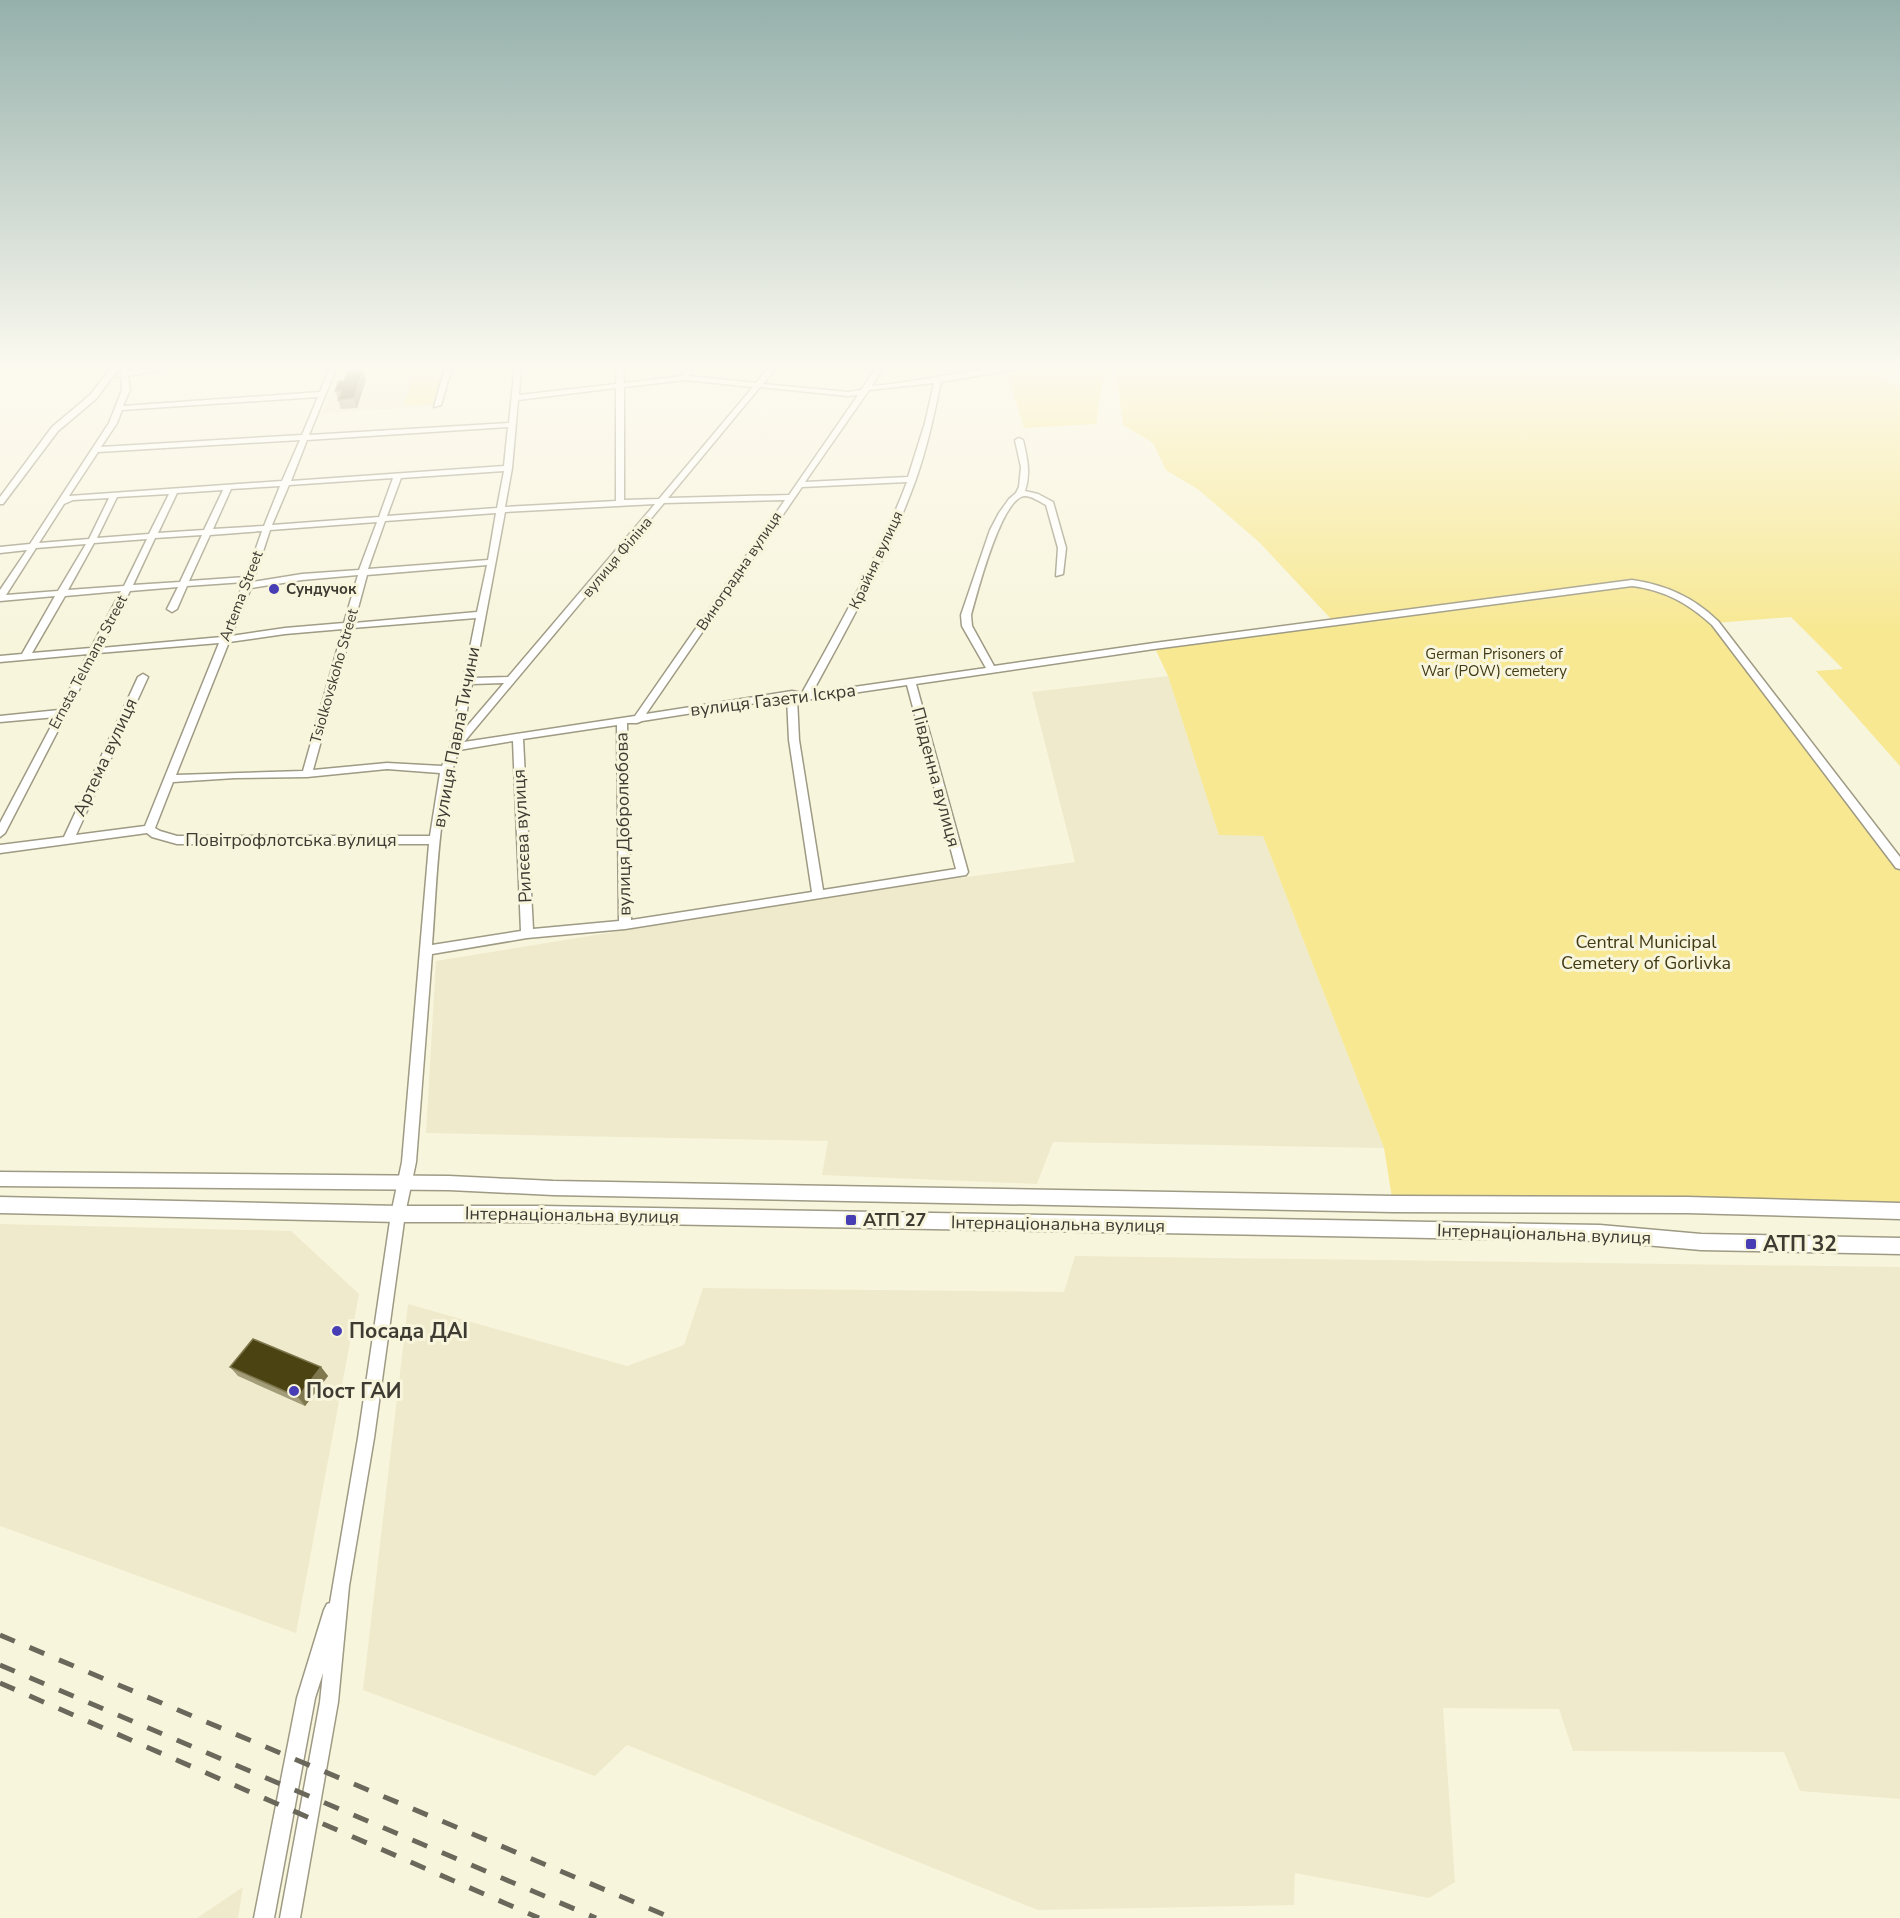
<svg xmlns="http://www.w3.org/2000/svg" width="1900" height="1918" font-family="'Nunito Sans',sans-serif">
<rect width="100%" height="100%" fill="#f8f5dd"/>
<!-- built -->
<path fill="#efeacc" d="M450,374l-9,32 -119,7 14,-33z
M1168,676l51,158 44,2 121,312 -331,-6 -16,42 -215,-9 6,-34 -402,-8 10,-172 423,-69 216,-30 -43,-170z
M0,1224l291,7 68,63 -63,339 -296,-107z
M1075,1256l825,11v532l-100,-8 -16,-39 -211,-1 -14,-42 -116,-1 12,174 -26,16 -134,-25 -1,32 -256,5 -411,-165 -32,31 -232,-86 45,-386 219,62 57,-21 19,-57 361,4z
M243,1887l-5,31h-41z"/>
<!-- green -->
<path fill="#f7e891" d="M1004,364h98l2,9 -8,51 -72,4z
M1115,364h743l42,23v379l-84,-95 27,-2 -52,-52 -76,6 185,242v346l-507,-7 -9,-56 -121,-312 -44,-1 -51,-159 -14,-30 180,-24 -75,-80 -60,-52 -33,-20 -13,-27 -30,-18z
M441,377l-8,27 -29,1 9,-26z"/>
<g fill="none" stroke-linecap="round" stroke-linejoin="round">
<defs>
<path id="minor" d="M114,364h13l1,8 49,-8h19l-68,12 2,14 -7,16 197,-14 11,-28h7l-29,71 200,-12 6,-59h6l-2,31 97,-11 1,-20h6l1,19 58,-7 5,-12h7l-5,12 67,7 16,-19h7l-16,20 85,8 13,-2 18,-26h7l-14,22c58,-5 116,-22 174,-22l-105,18c-7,33 -14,66 -25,97 -27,75 -66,144 -104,214l174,-25 -24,-42 -1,-11 29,-85 9,-17 10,-14 7,-6 3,-6 2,-20 -6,-27 4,-2 4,2c4,17 8,33 2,51l13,3 15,8 13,46 -3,26 -7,2 2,-28 -12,-43c-6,-3 -14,-9 -21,-9 -24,1 -48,98 -54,119l1,11 22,40 160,-23 478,-63c34,5 61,17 86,41l182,236v12l-4,-1 -184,-243c-24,-22 -48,-35 -80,-39l-478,63 -238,35 52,188 -2,3 -341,54 -98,9 -95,16 -16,208 -11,52 -31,224 -25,148 -11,116 -38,216h-20l40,-216 3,-29 -8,25 -41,220h-20l43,-220 27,-88 3,-6 3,-1 28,-165 33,-224 11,-52 27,-318h-252l-25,-7 -5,-4 -147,20v-8l64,-8 74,-160 5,-3 5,3 -72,158 69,-9 74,-183 -121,10 -93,180 -5,4v-14l56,-106 -56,5v-6l59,-6 29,-56 -88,8v-6l22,-2 33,-58 -55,5v-11l27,-40 -27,3v-6l30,-3 79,-121 13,-33v-12l-8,-2 7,-3v-8l-25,34 -38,32 -55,73h-3v-7l52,-70 38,-32zM685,380l68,7 -94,112 -35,1v-113zM934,383l-9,40 -17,54 -103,5 64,-92zM760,387l88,9 10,-1 -69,100 -121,3zM616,388v113l-111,6 7,-39 6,-68zM318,397l-16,38 -201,12 16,-24 5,-13zM508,427l-4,39 -213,15 16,-41zM300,440l-18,41 -213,15 29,-44zM504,471l-7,37 -110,8 14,-38zM393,478l-14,39 -107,8 17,-40zM907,482c-28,74 -67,142 -105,211l-10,-2 -146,23 156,-227zM280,486l-16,40 -51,3 18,-40zM223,490l-19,40 -46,3 19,-40zM169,494l-20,40 -52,4 20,-41zM109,498l-20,41 -50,4 25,-39 9,-4zM785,500l-150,216 -171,26 200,-239zM655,504l-147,173 -34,1 31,-166zM496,513l-8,47 -120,9 17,-48zM377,522l-18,48 -57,4 -49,8 17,-52zM262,531l-16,46 -57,4 21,-46zM202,535l-22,47 -47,3 22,-47zM147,539l-23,47 -56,4 26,-47zM86,544l-28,47 -52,4 30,-47zM487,565l-10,47 -123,11 13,-48zM358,575l-14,48 -59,5 -54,8 20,-48 51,-8zM244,582l-22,55 -121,11 29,-57 48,-4 -11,22 5,3 5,-3 10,-23zM121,591l-30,57 -59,5 33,-57zM476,618l-26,129 -8,19 -55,-3 -74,7 39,-142zM343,629l-40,142 -127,4 53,-133 56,-8zM504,683l-41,48 9,-47zM907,685l49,184 -133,21 -24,-150 -2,-42 8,2zM787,698l2,42 23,152 -181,28 -4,-197h10l5,-2zM617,725l2,196 -86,8 -10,-190zM513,741l8,190 -89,14c5,-61 5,-138 27,-195zM387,769l53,4 -10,63h-253l-17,-5 -5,-3 18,-46 62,-4 72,-1z
M446,364h7l-12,41 -7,2z"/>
<path id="major" d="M0,1172l449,4 104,5 840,15 294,1 213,6v16l-213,-6 -294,-1 -840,-17 -104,-5 -449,-4z
M0,1197l398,9h144l1058,19 101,9 199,4v16l-199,-4 -101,-9 -1058,-19h-144l-398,-9z"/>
</defs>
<!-- minor casing -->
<use href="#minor" stroke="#9e9a84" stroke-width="3"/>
<!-- major casing -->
<use href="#major" stroke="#9e9a84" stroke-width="3"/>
<!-- minor -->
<use href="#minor" fill="#fff" fill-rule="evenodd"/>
<!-- major -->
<use href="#major" fill="#fff" fill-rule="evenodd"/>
<!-- rail -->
<path stroke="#6a685b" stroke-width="5" stroke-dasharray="16 16" stroke-linecap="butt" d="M0,1635l672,283
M0,1665l596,253
M0,1683l539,235"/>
</g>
<!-- wall -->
<path fill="#a29c78" d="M366,380l-9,28 -16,1 -6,-18z
M230,1367h91l7,9 -23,30 -67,-30z"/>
<!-- shaded-wall -->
<path fill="#7f784f" d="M363,371l3,9 -9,28 -3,-10z
M321,1367l7,9 -23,30 -7,-9z"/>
<!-- building -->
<path fill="#4b4312" stroke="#7f784f" stroke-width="1.5" d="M363,371l-9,27 -16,2 3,-9h-6l4,-10h5l3,-9z
M253,1339l68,28 -23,30 -68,-30z"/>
<!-- sky -->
<linearGradient id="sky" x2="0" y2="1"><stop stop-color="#95b0ab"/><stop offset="0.58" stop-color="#fcfaf0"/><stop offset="1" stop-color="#fcfaf0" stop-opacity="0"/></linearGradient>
<rect width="1900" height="633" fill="url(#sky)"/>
<!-- markers -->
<g fill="#473eb5" stroke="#f8f5dd" stroke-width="2">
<circle cx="274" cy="589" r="6"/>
<rect x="845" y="1214" width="12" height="12" rx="3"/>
<rect x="1745" y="1238" width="12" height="12" rx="3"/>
<circle cx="337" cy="1331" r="6"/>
<circle cx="294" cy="1391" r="6"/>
</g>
<g text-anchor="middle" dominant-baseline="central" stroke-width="6" stroke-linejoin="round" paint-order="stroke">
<!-- far-street labels -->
<g font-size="15" fill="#3d3b32" stroke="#f8f5dd">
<text transform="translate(617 557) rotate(-50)">вулиця Філіна</text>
<text transform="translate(876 560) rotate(-65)">Крайня вулиця</text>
<text transform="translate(739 571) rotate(-56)">Виноградна вулиця</text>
<text transform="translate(241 596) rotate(-69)">Artema Street</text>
<text transform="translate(88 662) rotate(-62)">Ernsta Telmana Street</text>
<text transform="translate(334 676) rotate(-74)">Tsiolkovskoho Street</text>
</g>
<!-- far-poi labels -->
<g font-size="15" font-weight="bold" fill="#3d3b32" stroke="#f8f5dd" text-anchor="start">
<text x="286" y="589">Сундучок</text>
</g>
<!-- far-park labels -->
<g font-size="15" fill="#413a14" stroke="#f8f5dd">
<text x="1494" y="654">German Prisoners of<tspan x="1494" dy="17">War (POW) cemetery</tspan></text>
</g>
<!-- street labels -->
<g font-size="18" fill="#3d3b32" stroke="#f8f5dd">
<text transform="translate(773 700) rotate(-7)">вулиця Газети Іскра</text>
<text transform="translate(456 737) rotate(-79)">вулиця Павла Тичини</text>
<text transform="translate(105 757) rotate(-65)">Артема вулиця</text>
<text transform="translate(936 777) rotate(75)">Південна вулиця</text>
<text transform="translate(623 824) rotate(-91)">вулиця Добролюбова</text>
<text transform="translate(522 836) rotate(-93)">Рилєєва вулиця</text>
<text x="291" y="840">Повітрофлотська вулиця</text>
<text transform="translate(572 1215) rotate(1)">Інтернаціональна вулиця</text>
<text transform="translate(1058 1224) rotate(1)">Інтернаціональна вулиця</text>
<text transform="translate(1544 1234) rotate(2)">Інтернаціональна вулиця</text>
</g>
<!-- park labels -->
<g font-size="18" fill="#413a14" stroke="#f8f5dd">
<text x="1646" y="942">Central Municipal<tspan x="1646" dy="21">Cemetery of Gorlivka</tspan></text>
</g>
<!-- poi labels -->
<g font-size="18" font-weight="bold" fill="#3d3b32" stroke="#f8f5dd" text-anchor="start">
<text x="863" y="1220">АТП 27</text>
</g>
<!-- near-poi labels -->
<g font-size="21" font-weight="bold" fill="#3d3b32" stroke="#f8f5dd" text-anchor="start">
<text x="1763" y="1244">АТП 32</text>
<text x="349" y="1331">Посада ДАІ</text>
<text x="306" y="1391">Пост ГАИ</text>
</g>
</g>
</svg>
